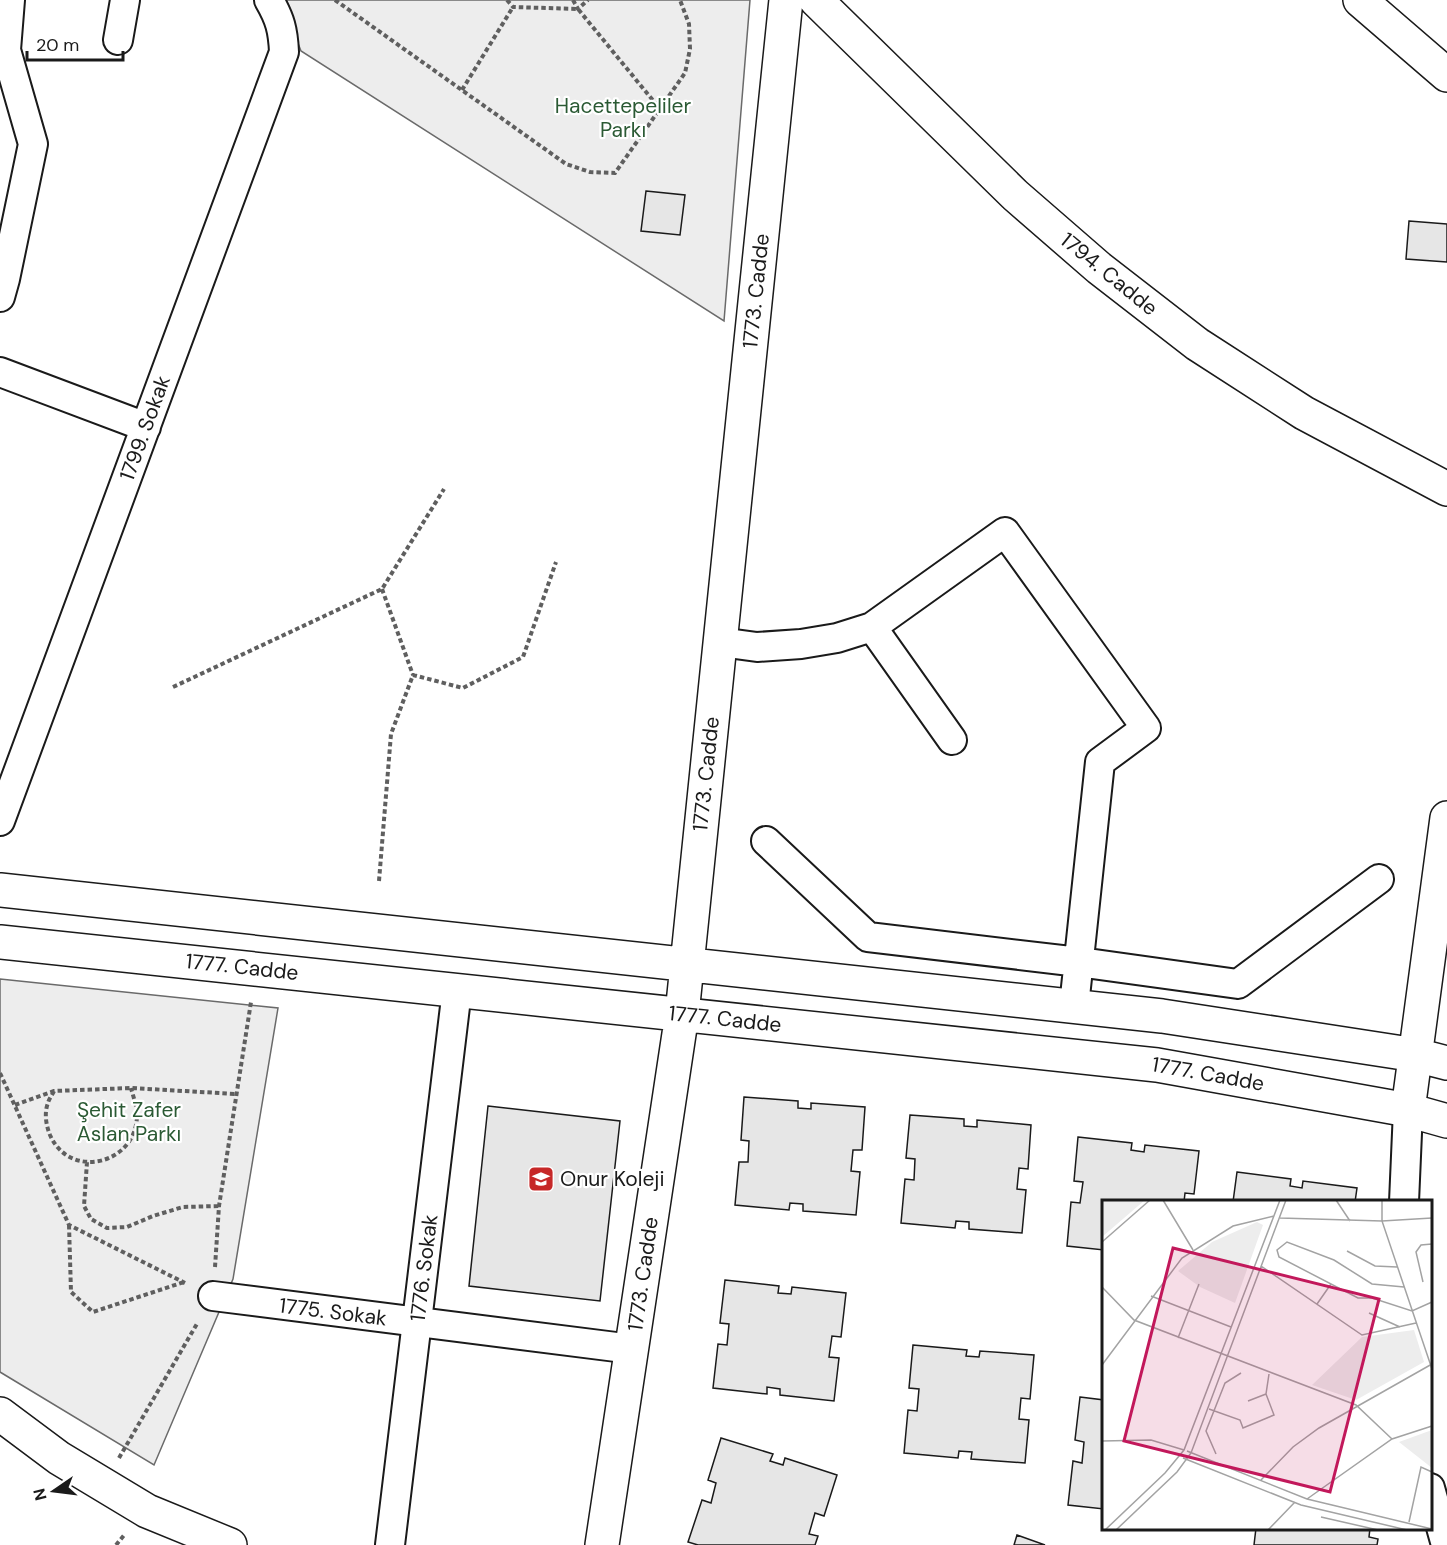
<svg xmlns="http://www.w3.org/2000/svg" width="1447" height="1545" font-family="'DM Sans',sans-serif">
<rect width="100%" height="100%" fill="#fff"/>
<!-- built -->
<path fill="#ededed" stroke="#6a6a6a" stroke-width="1.5" d="M281,0h469l-26,321 -423,-270z
M0,979l278,29 -45,271 -79,186 -154,-93z"/>
<!-- building -->
<path fill="#e6e6e6" stroke="#1a1a1a" stroke-width="1.5" d="M646,191l39,4 -5,40 -39,-4z
M1409,221l38,3v38l-41,-3z
M744,1097l54,4v7l13,1v-6l54,4 -3,43h-9l-2,21 9,1 -4,43 -53,-4v-7l-13,-1 -1,7 -54,-5 4,-43h9l1,-21 -8,-1z
M488,1106l132,15 -20,180 -131,-15z
M910,1115l54,4v7l13,1v-7l54,5 -3,44 -9,-1 -2,21 9,1 -4,43 -53,-4v-7l-13,-1 -1,7 -54,-5 4,-44 9,1 1,-21 -9,-1z
M1078,1137l54,6 -1,7 13,2 1,-7 54,6 -5,43 -9,-1 -1,9h-80v48l-37,-4 4,-44 9,1 3,-21 -9,-1z
M1237,1172l54,7 -1,7 12,2 1,-7 54,7 -2,14h-122z
M725,1280l54,6 -1,7 13,1 1,-7 54,6 -5,44 -9,-1 -3,21 10,1 -5,43 -54,-6v-6l-13,-2v7l-54,-6 5,-44 9,1 2,-21 -9,-1z
M913,1345l54,5 -1,6 13,1 1,-6 54,4 -4,44 -9,-1 -2,21 10,1 -4,43 -54,-4 1,-7 -13,-1 -1,7 -54,-5 4,-43 9,1 2,-22 -10,-1z
M1080,1397l24,3v109l-36,-4 5,-44 9,2 2,-21 -9,-2z
M721,1438l52,16 -3,7 13,4 2,-7 52,17 -13,41 -9,-3 -6,21 9,2 -3,9h-117l-10,-3 14,-42 9,3 5,-20 -8,-3z
M1256,1528h114l-1,9 9,2 -1,6h-123z
M1017,1535l28,10h-31z"/>
<g fill="none" stroke-linecap="round" stroke-linejoin="round">
<defs>
<path id="street" d="M118,40l7,-40
M0,297l5,-18 28,-135 -27,-94 4,-50
M0,372l146,55
M872,627l80,113
M720,642l37,5 44,-3 36,-6 35,-11 133,-95 141,196 -46,34 -26,244
M0,821l284,-769c-1,-22 -4,-33 -15,-52
M766,841l102,96 211,25 159,22 141,-105
M1404,1202l4,-92
M213,1296l419,53
M1430,1488l16,57
M390,1545l67,-555"/>
<path id="secondary" d="M816,0l199,195 84,73 98,76 107,69 143,76
M1360,0l87,75
M0,890l1162,126 254,39 31,8
M0,942l1157,123 251,45 39,11
M1408,1110l39,-292
M0,1414l59,44 88,53 83,34
M602,1545l80,-531 104,-1014"/>
</defs>
<!-- street casing -->
<use href="#street" stroke="#1a1a1a" stroke-width="32"/>
<!-- secondary casing -->
<use href="#secondary" stroke="#1a1a1a" stroke-width="36"/>
<!-- path -->
<path stroke="#5f5f5f" stroke-width="4" stroke-dasharray="4.5 3" stroke-linecap="butt" d="M335,0l231,164 24,8 25,1 70,-100 5,-24 -1,-25 -9,-24
M507,0l6,7 65,2 82,100
M573,0l5,9 10,-9
M462,90l51,-83
M382,589l31,86
M173,687l209,-98 62,-100
M379,881l12,-147 22,-59 50,13 60,-31 33,-95
M0,1073l69,152 116,58
M54,1091c-2,4 -5,8 -6,12 -4,10 -2,22 2,32 20,46 87,29 87,-20 0,-9 -4,-19 -6,-27
M15,1105l39,-14 77,-3 105,6
M87,1162l-3,44 7,13 16,9 20,-1 26,-11 30,-9 36,-1
M69,1225l2,67 22,20 91,-30
M215,1267l4,-61 32,-204
M119,1458l79,-136
M116,1545l9,-11"/>
<!-- street -->
<use href="#street" stroke="#fff" stroke-width="28"/>
<!-- secondary -->
<use href="#secondary" stroke="#fff" stroke-width="33"/>
</g>
<!-- icons -->
<defs>
<symbol id="school-square" viewBox="-11 -11 22 22"><rect x="-9" y="-9" width="18" height="18" rx="4" fill="#c62828" stroke="#fff"/><path d="M0-5L7-2L0 1L-7-2ZM-4 1L0 2.5L4 1V4Q0 6-4 4Z" fill="#fff"/></symbol>
</defs>
<g fill-rule="evenodd">
<use href="#school-square" x="526" y="1164" width="30" height="30"/>
</g>
<g text-anchor="middle" dominant-baseline="central" stroke-width="4.5" stroke-linejoin="round" paint-order="stroke">
<!-- park labels -->
<g font-size="21" fill="#2b5a34" stroke="#fff">
<text x="623" y="106">Hacettepeliler<tspan x="623" dy="24">Parkı</tspan></text>
<text x="129" y="1110">Şehit Zafer<tspan x="129" dy="24">Aslan Parkı</tspan></text>
</g>
<!-- street labels -->
<g font-size="21" fill="#1a1a1a" stroke="#fff">
<text transform="translate(1109 274) rotate(39)">1794. Cadde</text>
<text transform="translate(756 291) rotate(-84)">1773. Cadde</text>
<text transform="translate(145 428) rotate(-70)">1799. Sokak</text>
<text transform="translate(706 774) rotate(-84)">1773. Cadde</text>
<text transform="translate(242 967) rotate(6)">1777. Cadde</text>
<text transform="translate(725 1019) rotate(6)">1777. Cadde</text>
<text transform="translate(1208 1074) rotate(10)">1777. Cadde</text>
<text transform="translate(424 1268) rotate(-83)">1776. Sokak</text>
<text transform="translate(643 1274) rotate(-82)">1773. Cadde</text>
<text transform="translate(333 1312) rotate(7)">1775. Sokak</text>
</g>
<!-- poi labels -->
<g font-size="21" fill="#1a1a1a" stroke="#fff" text-anchor="start">
<text x="560" y="1179">Onur Koleji</text>
</g>
</g>
<!-- overview -->
<g transform="translate(1102 1200)">
<rect width="330" height="330" fill="#fff"/>
<path d="M0,0h43l-43,37zM155,22l6,3 -28,78 -35,-16 -22,-16 34,-29zM312,130l10,32 -68,38 -44,-15 50,-48zM330,230v38l-33,-26z" fill="#ededed"/>
<path fill="none" stroke="#a3a3a3" stroke-width="1.5" d="M61,0l30,50M234,0l14,21M280,0v21l50,148M178,18l102,3 50,-3M0,42l48,-42M245,51l28,15 22,1M159,66l101,69 54,-12M330,66v31M321,82l-7,-30 5,-7 11,-1M0,87l32,33 222,85 36,34M302,87l-32,-3 -38,-24 -47,-18 -10,8 2,7 79,41h14l40,13 20,-9M49,96l80,31M215,104l14,-20M267,113l31,14M76,138l21,-54M0,165l80,-107 51,-32 41,-10M146,201l18,-7M107,209l31,11 3,8 31,-13 -8,-21 3,-20M0,241l49,-1 33,10M85,251l120,48 125,30M114,254l-10,-23 19,-48 16,-10M81,258l118,47 106,25M159,280l32,-33 26,-19 113,-64M205,299l85,-60 40,-13M219,317l57,13M307,322l12,-55 11,5M3,330l60,-57 19,-23 96,-250M14,330l61,-58 14,-19 95,-253M166,330l27,-28"/>
<path fill="#c2185b" fill-opacity="0.15" stroke="#c2185b" stroke-width="3" d="M71,48l206,51 -49,193 -206,-51z"/>
<rect width="330" height="330" fill="none" stroke="#1a1a1a" stroke-width="3"/>
</g>
<!-- north arrow -->
<g transform="translate(54 1491) rotate(256)" stroke="#ffffff" stroke-width="4.5" paint-order="stroke">
<path d="M0-4.5L10 22L0 15L-10 22Z" fill="#1a1a1a"/>
<text y="-9" font-size="16" font-weight="bold" text-anchor="middle" fill="#1a1a1a">N</text>
</g>
<!-- scale -->
<path d="M27 51v9h96v-9" fill="none" stroke="#1a1a1a" stroke-width="3"/>
<text x="36" y="51" font-size="18" fill="#1a1a1a" stroke="#ffffff" stroke-width="4.5" paint-order="stroke">20 m</text>
</svg>
